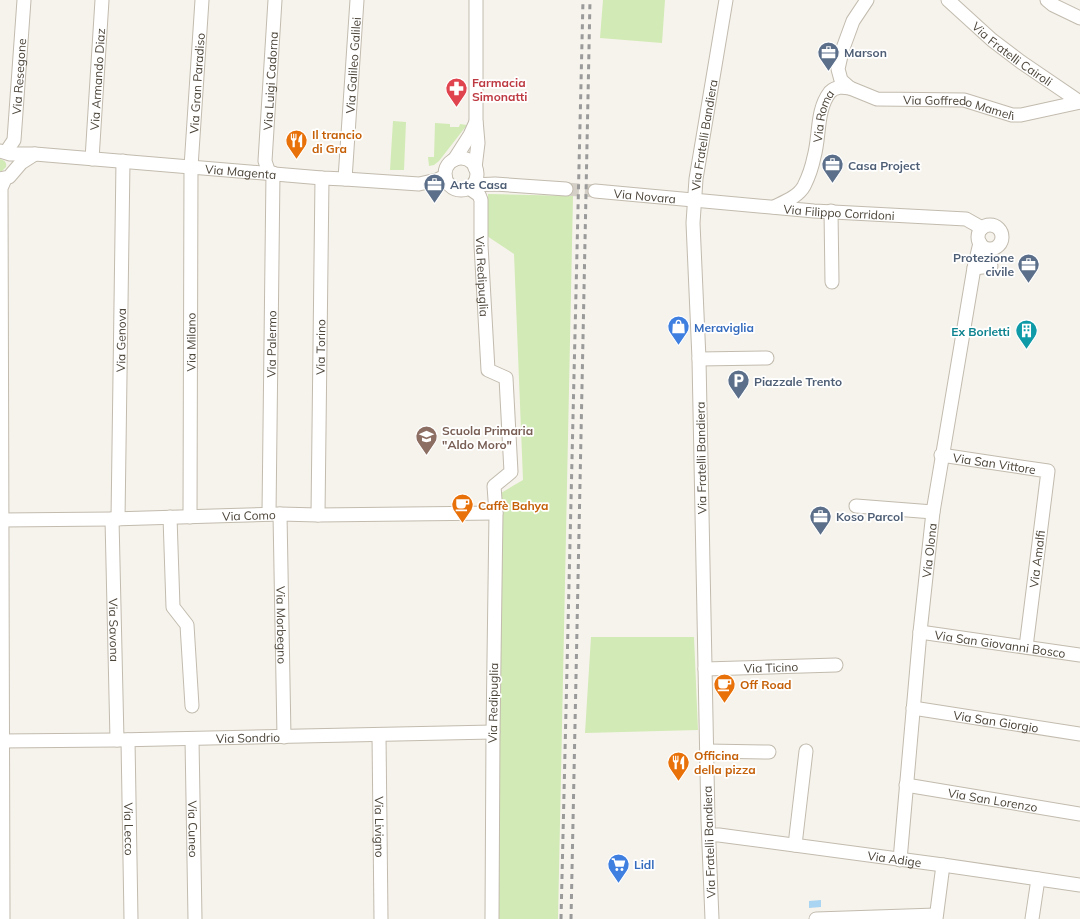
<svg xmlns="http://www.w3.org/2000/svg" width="1080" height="919" font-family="Mulish,sans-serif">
<rect width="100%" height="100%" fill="#f6f3ec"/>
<!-- green -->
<path fill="#d2eab5" d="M603,0h62l-3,43 -62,-5z
M393,121l13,1 -2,48h-14z
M435,123l15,1v3h9l1,-3 7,1 -28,36 -5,4 -5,1 -1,-9h6z
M0,159c5,1 7,4 6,8l-4,4h-2z
M488,194l85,2 -15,723h-64l7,-426 22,-13 -9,-226 -27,-18z
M591,637h103l4,93 -113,3z"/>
<!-- water -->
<path fill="#a9d4f2" d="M821,900v7l-12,1v-7z"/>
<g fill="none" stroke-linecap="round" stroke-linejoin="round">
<!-- minor-tunnel -->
<path stroke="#d4d0c8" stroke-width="13" stroke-dasharray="13 6" stroke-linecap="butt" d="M566,189l29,2"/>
<defs>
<g id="minor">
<path id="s1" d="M867,0l-14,21 -11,30 -4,18 3,11 9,8 27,11 87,1 48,15h9l59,-13"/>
<path id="s2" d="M948,0l44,40 29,22 59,40"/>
<path d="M1047,0l6,5 27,13"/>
<path id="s3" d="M0,151l10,3h25l287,24 23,1 74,5 18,-4 8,-4"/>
<path id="s4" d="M6,152l8,-12 10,-140"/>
<circle cx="461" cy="174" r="16"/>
<path id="s5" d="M92,159l10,-159"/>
<path d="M454,160l16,-25 6,-13"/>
<path d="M475,168l3,-25 -2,-23v-120"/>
<path id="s6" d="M269,173l-4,-12 10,-161"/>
<path d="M0,179l9,-2 12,-14 14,-9"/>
<path id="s7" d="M345,179l12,-179"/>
<path d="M473,185l22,-1 71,5"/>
<path id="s8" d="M469,188l10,7 2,5v45l7,125 18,8 5,94 -17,14 2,27 -3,219 -1,187"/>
<path id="s9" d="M595,191l219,20 152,8 16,9"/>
<path id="s10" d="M774,207c10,-5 24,-10 30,-21 4,-8 8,-19 10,-29 6,-21 2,-47 16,-65 6,-6 13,-5 20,-4"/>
<path d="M831,211l1,71"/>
<circle cx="990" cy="237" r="12"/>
<path d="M974,268l17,-2"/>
<path d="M699,359l68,-1"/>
<path id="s11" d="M941,455l107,16 -22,176"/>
<path d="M856,506l77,6"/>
<path id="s12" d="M269,514l4,-341"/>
<path id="s13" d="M280,514l4,223"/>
<path id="s14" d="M318,515l4,-337"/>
<path d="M170,517l3,90 14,18 5,81"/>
<path id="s15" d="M190,517l1,-350 11,-167"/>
<path id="s16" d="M112,519l5,221"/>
<path id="s17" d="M118,519l5,-358"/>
<path id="s18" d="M2,520l110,-1 168,-5 38,1 178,-2"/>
<path id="s19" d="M920,632l160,23"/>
<path id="s20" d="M705,669l131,-4"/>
<path id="s21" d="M913,708l167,26"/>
<path id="s22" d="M379,735l2,184"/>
<path id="s23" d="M192,739l3,180"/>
<path id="s24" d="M128,740l3,179"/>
<path id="s25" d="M0,741l117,-1 376,-8"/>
<path d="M707,751l62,1"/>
<path id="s26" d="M906,785l174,29"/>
<path id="s27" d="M709,835h10l224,30 137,20"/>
<path d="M795,845l11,-94"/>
<path id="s28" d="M900,860l20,-228 13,-120 41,-244 6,-25"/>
<path d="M3,919l-2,-731 4,-9"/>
<path id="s29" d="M712,919l-4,-98 -9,-462 -6,-136 3,-44 30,-179"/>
<path d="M816,919l120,-4"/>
<path d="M936,919l7,-54"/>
<path d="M1032,919l6,-40"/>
</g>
</defs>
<!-- minor casing -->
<use href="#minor" stroke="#c2bbae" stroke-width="15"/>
<!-- minor -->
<use href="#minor" stroke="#fff" stroke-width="13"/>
<!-- rail -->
<path stroke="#9a9a9a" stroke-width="3" stroke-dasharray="5 5" stroke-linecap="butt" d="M561,919l22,-919
M571,919l19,-919"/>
</g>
<!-- icons -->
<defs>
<symbol id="office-pin" viewBox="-11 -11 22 30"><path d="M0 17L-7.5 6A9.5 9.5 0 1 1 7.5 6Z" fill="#5c6f8a" stroke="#fff"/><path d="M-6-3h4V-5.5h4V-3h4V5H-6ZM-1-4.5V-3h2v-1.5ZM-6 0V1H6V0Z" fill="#fff"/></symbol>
<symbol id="pharmacy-pin" viewBox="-11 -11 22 30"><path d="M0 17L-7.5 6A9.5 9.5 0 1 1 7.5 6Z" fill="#e0444e" stroke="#fff"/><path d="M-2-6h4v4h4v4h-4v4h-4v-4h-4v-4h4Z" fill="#fff"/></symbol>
<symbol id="restaurant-pin" viewBox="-11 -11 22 30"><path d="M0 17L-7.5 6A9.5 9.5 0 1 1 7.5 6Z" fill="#e8710a" stroke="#fff"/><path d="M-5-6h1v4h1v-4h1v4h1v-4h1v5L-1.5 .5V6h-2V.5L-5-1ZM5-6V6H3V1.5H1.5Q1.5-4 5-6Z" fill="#fff"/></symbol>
<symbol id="shop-pin" viewBox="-11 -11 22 30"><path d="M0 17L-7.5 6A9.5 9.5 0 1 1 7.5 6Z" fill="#3f7fe0" stroke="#fff"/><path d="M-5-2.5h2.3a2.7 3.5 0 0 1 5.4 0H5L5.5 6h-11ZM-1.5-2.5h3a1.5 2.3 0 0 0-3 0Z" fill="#fff"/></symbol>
<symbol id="building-pin" viewBox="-11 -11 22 30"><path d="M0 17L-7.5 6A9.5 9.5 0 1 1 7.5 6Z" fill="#0f9aa8" stroke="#fff"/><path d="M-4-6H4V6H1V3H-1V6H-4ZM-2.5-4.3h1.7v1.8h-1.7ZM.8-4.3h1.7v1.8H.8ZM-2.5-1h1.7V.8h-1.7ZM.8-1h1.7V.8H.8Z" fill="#fff"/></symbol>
<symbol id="parking-pin" viewBox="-11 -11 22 30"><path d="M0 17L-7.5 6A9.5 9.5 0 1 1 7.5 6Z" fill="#5c6f8a" stroke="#fff"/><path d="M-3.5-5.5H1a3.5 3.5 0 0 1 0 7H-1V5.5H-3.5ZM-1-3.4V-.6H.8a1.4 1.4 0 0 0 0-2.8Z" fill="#fff"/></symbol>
<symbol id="school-pin" viewBox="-11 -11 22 30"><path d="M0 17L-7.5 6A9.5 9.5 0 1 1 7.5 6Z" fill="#8d6e63" stroke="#fff"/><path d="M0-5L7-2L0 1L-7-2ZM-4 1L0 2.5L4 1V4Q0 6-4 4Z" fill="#fff"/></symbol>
<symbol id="cafe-pin" viewBox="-11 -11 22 30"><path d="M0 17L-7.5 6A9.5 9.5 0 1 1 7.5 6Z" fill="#e8710a" stroke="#fff"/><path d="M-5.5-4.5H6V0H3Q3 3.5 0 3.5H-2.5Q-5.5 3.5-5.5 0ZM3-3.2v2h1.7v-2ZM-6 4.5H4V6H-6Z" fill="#fff"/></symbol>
<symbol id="supermarket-pin" viewBox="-11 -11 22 30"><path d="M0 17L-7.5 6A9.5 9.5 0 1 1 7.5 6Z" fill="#3f7fe0" stroke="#fff"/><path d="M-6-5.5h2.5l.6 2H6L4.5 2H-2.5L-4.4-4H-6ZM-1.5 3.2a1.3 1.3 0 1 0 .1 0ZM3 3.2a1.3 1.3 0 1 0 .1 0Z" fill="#fff"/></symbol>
</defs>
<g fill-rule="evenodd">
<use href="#office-pin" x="816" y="40" width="25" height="34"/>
<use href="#pharmacy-pin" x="444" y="76" width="25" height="34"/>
<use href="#restaurant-pin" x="284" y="128" width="25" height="34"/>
<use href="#office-pin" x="820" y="152" width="25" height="34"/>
<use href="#office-pin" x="422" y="172" width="25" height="34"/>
<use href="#office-pin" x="1016" y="252" width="25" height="34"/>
<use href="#shop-pin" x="666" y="314" width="25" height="34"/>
<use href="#building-pin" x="1014" y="318" width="25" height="34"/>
<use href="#parking-pin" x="726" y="368" width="25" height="34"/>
<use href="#school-pin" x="414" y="424" width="25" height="34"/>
<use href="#cafe-pin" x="450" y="492" width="25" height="34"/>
<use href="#office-pin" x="808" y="504" width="25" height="34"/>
<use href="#cafe-pin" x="712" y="672" width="25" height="34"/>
<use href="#restaurant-pin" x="666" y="750" width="25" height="34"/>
<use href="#supermarket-pin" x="606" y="852" width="25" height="34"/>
</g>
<g text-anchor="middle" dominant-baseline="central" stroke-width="3.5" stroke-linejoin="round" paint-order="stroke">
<!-- service labels -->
<g font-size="12" font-weight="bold" fill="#4e5e75" stroke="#fff" text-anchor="start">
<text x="844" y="52">Marson</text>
<text x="848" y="165">Casa Project</text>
<text x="450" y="184">Arte Casa</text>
<text x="1014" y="257" text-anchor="end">Protezione<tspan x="1014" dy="14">civile</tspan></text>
<text x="754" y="381">Piazzale Trento</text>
<text x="836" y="516">Koso Parcol</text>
</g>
<!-- street labels -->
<g font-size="12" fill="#4b4439" stroke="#fff">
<text stroke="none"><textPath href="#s2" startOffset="84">Via Fratelli Cairoli</textPath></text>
<text stroke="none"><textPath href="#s7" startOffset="114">Via Galileo Galilei</textPath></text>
<text stroke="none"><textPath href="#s4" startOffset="78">Via Resegone</textPath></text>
<text stroke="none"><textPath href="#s5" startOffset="80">Via Armando Diaz</textPath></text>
<text stroke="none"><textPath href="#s6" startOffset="93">Via Luigi Cadorna</textPath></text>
<text stroke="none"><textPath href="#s15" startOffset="434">Via Gran Paradiso</textPath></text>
<text stroke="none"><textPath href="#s1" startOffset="211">Via Goffredo Mameli</textPath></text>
<text stroke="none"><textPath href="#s10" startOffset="110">Via Roma</textPath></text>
<text stroke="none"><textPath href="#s29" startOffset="785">Via Fratelli Bandiera</textPath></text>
<text stroke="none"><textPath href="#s3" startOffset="242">Via Magenta</textPath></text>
<text stroke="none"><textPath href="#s9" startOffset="50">Via Novara</textPath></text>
<text stroke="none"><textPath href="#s9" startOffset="245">Via Filippo Corridoni</textPath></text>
<text stroke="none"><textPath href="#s8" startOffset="94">Via Redipuglia</textPath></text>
<text stroke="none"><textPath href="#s17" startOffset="179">Via Genova</textPath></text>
<text stroke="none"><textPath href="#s15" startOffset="175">Via Milano</textPath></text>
<text stroke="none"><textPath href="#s12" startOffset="170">Via Palermo</textPath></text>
<text stroke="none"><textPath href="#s14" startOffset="168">Via Torino</textPath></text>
<text transform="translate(701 458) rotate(-91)">Via Fratelli Bandiera</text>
<text stroke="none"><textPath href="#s11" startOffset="54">Via San Vittore</textPath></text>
<text stroke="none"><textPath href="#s18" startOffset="247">Via Como</textPath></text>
<text stroke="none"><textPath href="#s28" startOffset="311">Via Olona</textPath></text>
<text transform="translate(1037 559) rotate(-83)">Via Amalfi</text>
<text stroke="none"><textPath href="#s13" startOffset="111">Via Morbegno</textPath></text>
<text stroke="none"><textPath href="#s16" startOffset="111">Via Savona</textPath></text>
<text stroke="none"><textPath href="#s19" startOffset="81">Via San Giovanni Bosco</textPath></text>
<text stroke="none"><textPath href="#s20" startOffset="66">Via Ticino</textPath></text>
<text transform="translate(493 703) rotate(-89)">Via Redipuglia</text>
<text stroke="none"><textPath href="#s21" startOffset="84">Via San Giorgio</textPath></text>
<text stroke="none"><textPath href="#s25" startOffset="248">Via Sondrio</textPath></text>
<text stroke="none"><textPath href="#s26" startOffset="88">Via San Lorenzo</textPath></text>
<text stroke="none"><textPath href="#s22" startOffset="92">Via Livigno</textPath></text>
<text stroke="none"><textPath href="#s24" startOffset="89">Via Lecco</textPath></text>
<text stroke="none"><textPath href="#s23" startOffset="90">Via Cuneo</textPath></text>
<text transform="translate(709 842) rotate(-92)">Via Fratelli Bandiera</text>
<text stroke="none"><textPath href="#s27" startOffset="187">Via Adige</textPath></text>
</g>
<!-- health labels -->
<g font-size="12" font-weight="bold" fill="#be3a42" stroke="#fff" text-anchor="start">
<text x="472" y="82">Farmacia<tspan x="472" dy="14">Simonatti</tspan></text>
</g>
<!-- food labels -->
<g font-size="12" font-weight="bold" fill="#c56008" stroke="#fff" text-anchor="start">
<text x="312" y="134">Il trancio<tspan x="312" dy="14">di Gra</tspan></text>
<text x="478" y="505">Caffè Bahya</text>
<text x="740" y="684">Off Road</text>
<text x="694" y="755">Officina<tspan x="694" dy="14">della pizza</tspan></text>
</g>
<!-- shop labels -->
<g font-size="12" font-weight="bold" fill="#366cbe" stroke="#fff" text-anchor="start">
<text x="694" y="327">Meraviglia</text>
<text x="634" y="864">Lidl</text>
</g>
<!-- culture labels -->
<g font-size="12" font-weight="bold" fill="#0d838f" stroke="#fff" text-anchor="end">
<text x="1010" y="331">Ex Borletti</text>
</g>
<!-- education labels -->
<g font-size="12" font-weight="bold" fill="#785e54" stroke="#fff" text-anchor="start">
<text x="442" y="430">Scuola Primaria<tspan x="442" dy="14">"Aldo Moro"</tspan></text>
</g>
</g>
</svg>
